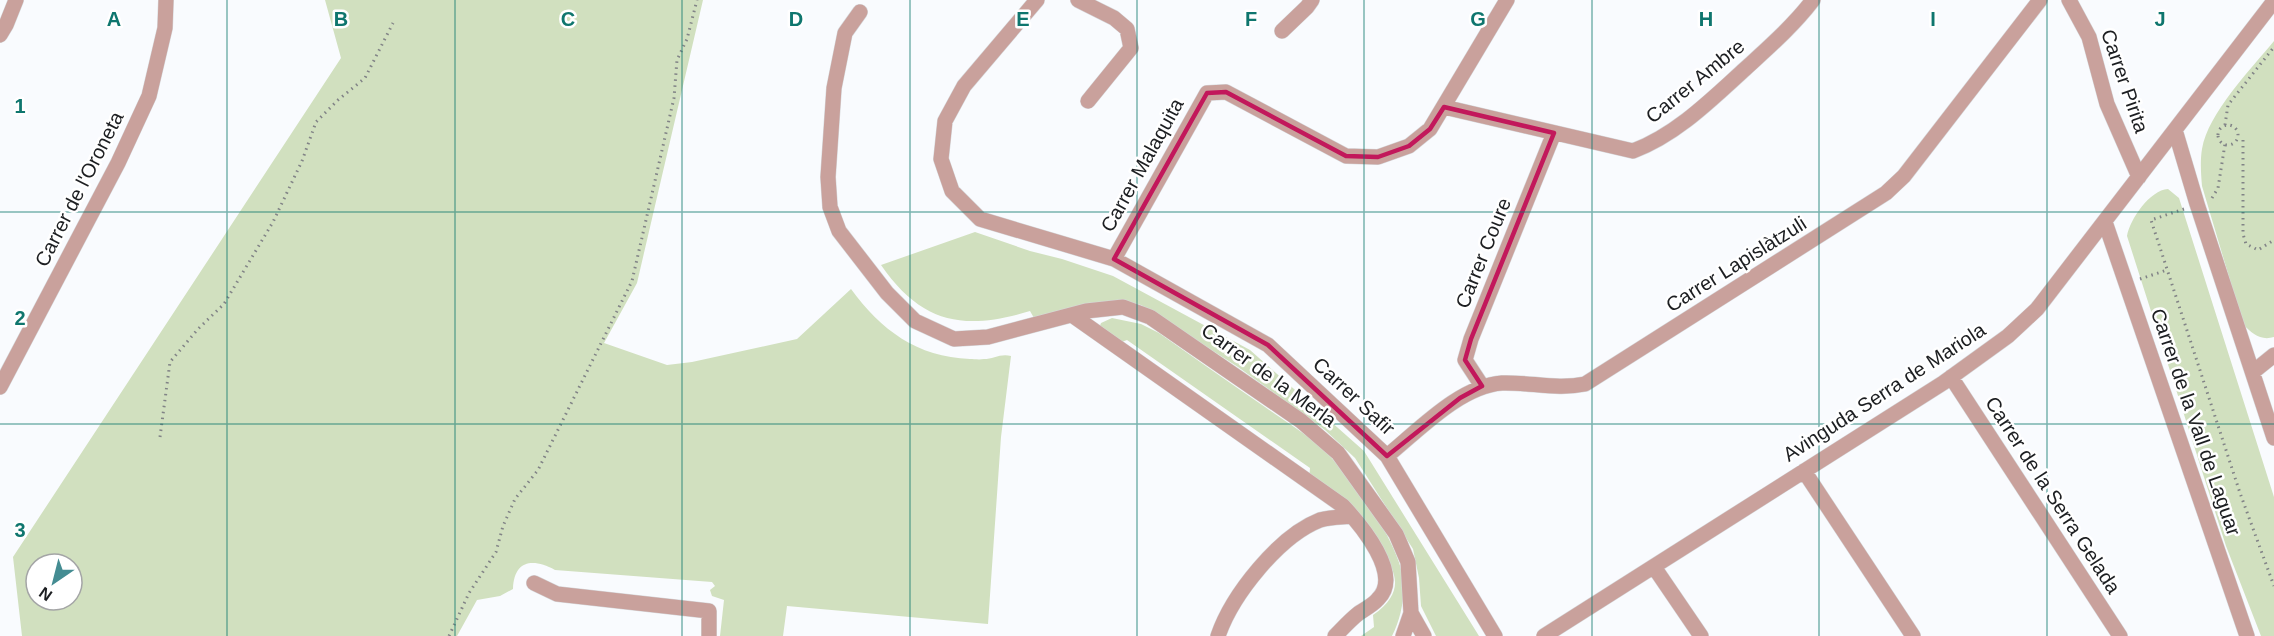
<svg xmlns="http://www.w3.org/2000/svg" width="2274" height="636" font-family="Arial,sans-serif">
<rect width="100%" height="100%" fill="#f9fbfe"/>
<!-- green -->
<path fill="#d1e0bf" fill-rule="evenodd" d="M325,0h378l-66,283 -33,60 63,22 25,-3 105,-23 54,-50c30,41 66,68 119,70 4,0 9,1 14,0 9,0 17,-6 27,-3l-10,81 -13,187 -201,-18 -4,30h-63l4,-36 -12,-4 -2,-6 5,-4 -3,-4 -157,-12c-22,-12 -41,-10 -42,19l-13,7 -23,4 -20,36h-435l-9,-79 328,-499zM36,564h36v36h-36z
M2274,41v296c-13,4 -22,-3 -31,-13l-41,-138c-1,-12 -2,-25 0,-37 6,-36 49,-80 72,-108z
M2168,189l11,9 95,299v139h-13l-35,-90 -99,-310c3,-17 23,-46 41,-47z
M975,232l55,19 32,8 51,17 137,74 114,101 115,185h-43l-15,-30 -2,-28 -6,-29 -58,-91 -30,-28 -87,-63 -97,-62 -14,-3 -93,16 -4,-7c-66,20 -108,13 -149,-46z
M1112,318l29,6 18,9c35,25 70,49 106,74 16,11 33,22 49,34 31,26 83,96 89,137 2,19 -2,41 -11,58h-31l13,-9 -1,-12c46,-32 10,-62 -17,-89 -16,-15 -31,-30 -47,-45l1,-13 -183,-128 -13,5 -16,-14 3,-8z"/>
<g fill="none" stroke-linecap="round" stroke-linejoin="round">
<defs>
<path id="minor" d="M1037,0l-73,86 -19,35 -4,38 11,32 28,28 134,40 154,86 119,111 108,180
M1078,0l36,18 13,11 4,19 -43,53
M2069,0l20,37 18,67 32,73
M860,12l-15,21 -11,55 -6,89 2,30 9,24 48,62 28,28 39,18 34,-2 98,-26 37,-4 27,10 151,104 37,32 58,81 12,28 3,51
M1282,31l25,-24 5,-7
M0,35l6,-10 10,-25
M1444,107l189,44c43,-16 78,-51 112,-82 24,-22 48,-43 68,-69
M2175,130l22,74 77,234
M2105,222l142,414
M1114,259l93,-166 19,-1 120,64 32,1 31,-11 21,-17 77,-129
M1072,315l271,191c18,19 60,69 35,93 -5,6 -13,10 -19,14 -9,7 -16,15 -24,23
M2253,372l21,-17
M1951,377l169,259
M1482,386l-17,-26 6,-21 83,-206
M0,387l118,-224 31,-67 16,-68 1,-28
M1387,456c32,-26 73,-70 115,-73 28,-1 55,7 83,1l301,-191 18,-17 136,-176
M1804,471l109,165
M1654,567l47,69
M534,583l23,11 152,17v25
M1218,636c14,-41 61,-100 102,-116 10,-3 22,-3 32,-4
M1403,636l8,-23 13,23
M1544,636l399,-253 65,-47 29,-27 237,-308"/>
</defs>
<!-- minor casing -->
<use href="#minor" stroke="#d6d8db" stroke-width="16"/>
<!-- path -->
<path stroke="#818386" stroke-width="3" stroke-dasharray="1.5 4.5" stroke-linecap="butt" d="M2218 135a10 10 0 1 1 20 0a10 10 0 1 1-20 0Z
M2225,125l3,-20 46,-58
M2243,140v94l3,10 12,6 16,-10
M2212,198l6,-10 7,-44
M2184,209l-33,11 89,273 34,93
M2140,279l27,-9
M160,437l10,-75 28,-33 26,-25 49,-82 29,-61 14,-39 22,-22 27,-22 28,-55
M449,636l20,-43 27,-41 7,-26 12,-27 23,-29 94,-189 42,-183 3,-38 10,-21 10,-39"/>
<!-- minor -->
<use href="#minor" stroke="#c9a19c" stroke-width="15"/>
</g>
<!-- marked area -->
<path fill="none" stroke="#c2185b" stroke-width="4.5" stroke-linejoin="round" d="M1226,92l120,64 32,1 31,-11 21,-17 14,-22 110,26 -83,206 -6,21 17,26 -22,12 -73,58 -119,-111 -154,-86 93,-166z"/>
<!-- grid -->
<path fill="none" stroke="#0f766e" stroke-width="1.5" stroke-opacity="0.55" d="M227,0v636M455,0v636M682,0v636M910,0v636M1137,0v636M1364,0v636M1592,0v636M1819,0v636M2047,0v636M0,212h2274M0,424h2274"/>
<g text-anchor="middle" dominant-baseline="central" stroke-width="5" stroke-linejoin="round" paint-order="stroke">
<!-- street labels -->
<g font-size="20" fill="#1c1e21" stroke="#fff">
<text transform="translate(1695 81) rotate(-39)">Carrer Ambre</text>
<text transform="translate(2125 81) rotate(71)">Carrer Pirita</text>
<text transform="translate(1142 165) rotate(-61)">Carrer Malaquita</text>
<text transform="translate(79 189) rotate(-63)">Carrer de l'Oroneta</text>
<text transform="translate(1483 253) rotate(-68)">Carrer Coure</text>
<text transform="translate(1736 264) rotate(-32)">Carrer Lapislàtzuli</text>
<text transform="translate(1269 375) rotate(36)">Carrer de la Merla</text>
<text transform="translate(1884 392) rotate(-33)">Avinguda Serra de Mariola</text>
<text transform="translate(1354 396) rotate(43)">Carrer Safir</text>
<text transform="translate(2196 422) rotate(71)">Carrer de la Vall de Laguar</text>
<text transform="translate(2053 495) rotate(57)">Carrer de la Serra Gelada</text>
</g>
</g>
<g font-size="20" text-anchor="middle" font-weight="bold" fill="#0f766e" stroke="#fff" stroke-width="5" stroke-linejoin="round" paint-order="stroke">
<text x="114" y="26">A</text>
<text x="341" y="26">B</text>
<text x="568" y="26">C</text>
<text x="796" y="26">D</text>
<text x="1023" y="26">E</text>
<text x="1251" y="26">F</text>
<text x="1478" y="26">G</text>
<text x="1706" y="26">H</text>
<text x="1933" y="26">I</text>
<text x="2160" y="26">J</text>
<text x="20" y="113">1</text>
<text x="20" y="325">2</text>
<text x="20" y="537">3</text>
</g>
<!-- north arrow -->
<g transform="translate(54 582) rotate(215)"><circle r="28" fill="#ffffff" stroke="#a4a5a6" stroke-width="1.5"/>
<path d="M0-4.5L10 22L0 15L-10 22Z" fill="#448c92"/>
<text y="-9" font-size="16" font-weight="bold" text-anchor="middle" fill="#1c1e21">N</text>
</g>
</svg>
